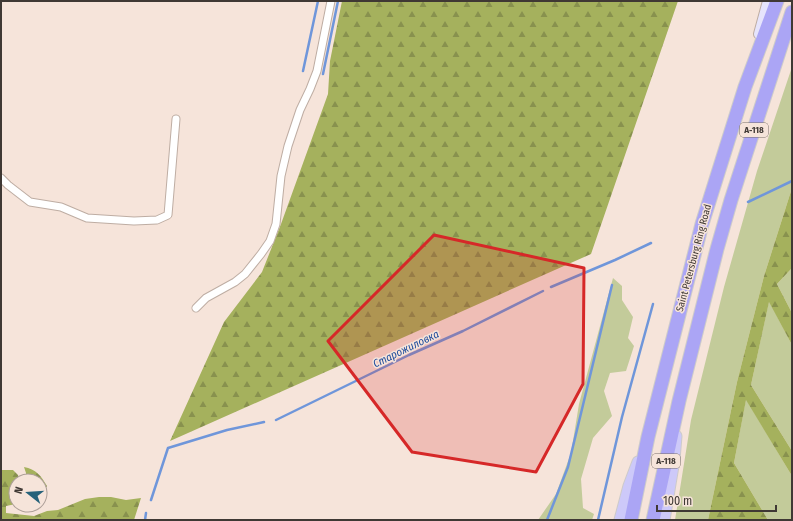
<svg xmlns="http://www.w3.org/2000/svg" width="793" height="521" font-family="'Fira Sans Condensed',sans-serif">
<defs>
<pattern id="forest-firs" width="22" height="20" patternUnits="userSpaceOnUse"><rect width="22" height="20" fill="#a5b15d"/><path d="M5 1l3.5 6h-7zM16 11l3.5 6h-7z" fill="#88914e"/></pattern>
</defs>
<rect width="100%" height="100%" fill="#f6e4da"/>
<!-- grass -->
<path fill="#c3cb9a" d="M792,67v121l-28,88 -27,106 -29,138h-33l16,-100 33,-133 33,-116z
M792,268v45l-15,-29z
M613,278l9,8v14l11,17 -5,21 6,8 -8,25 -16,2 -6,18 8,25 -19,22 -12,41 2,29 11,6 -2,6h-54l18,-26 15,-41 8,-49z
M769,301l23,44v106l-41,-66z
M746,399l46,77v44h-24l-34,-57z"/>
<!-- forest -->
<path fill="url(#forest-firs)" d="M342,1h336l-87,253 -421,187 54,-119 38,-50 19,-48 47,-130 2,-33z
M792,188v80l-15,16 15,29v32l-23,-43 -18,83 41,66v25l-46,-76 -12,63 34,57h-60l29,-138 27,-106z
M24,467c12,2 17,9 23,19l-5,8 -2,3v-16h-14v-8z
M1,470h12l5,5 1,6h-3v23l-10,2v7l28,3 13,-5 11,-1 27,-11 14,-2h12l15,3 15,-2 -7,22h-133z"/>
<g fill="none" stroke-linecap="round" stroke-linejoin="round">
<!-- stream -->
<path stroke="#6f96da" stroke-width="2.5" d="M303,71l15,-70
M323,74l15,-73
M748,202l44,-21
M551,287l64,-27 36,-17
M276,420l133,-65 54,-24 80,-40
M151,500l17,-52 59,-18 37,-8
M145,520l1,-7
M547,520l21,-53 44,-182
M598,520l24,-103 31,-113"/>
<defs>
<path id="street" d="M1,178l7,7 22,17 31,5 26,11 47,3 23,-1 11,-5 8,-96
M196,308l10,-10 29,-16 10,-8 16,-20 9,-13 6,-17 5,-48 7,-30 12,-36 10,-21 7,-18 14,-70"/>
<path id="secondary" d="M759,34l9,-33"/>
<path id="primary" d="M620,520l9,-34 9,-24
M664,520l10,-60 2,-24"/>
<path id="highway" d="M631,520l17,-83 54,-213 43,-137 32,-86
M653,520l26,-119 38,-152 14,-49 61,-188"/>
</defs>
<!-- street casing -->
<use href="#street" stroke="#beada3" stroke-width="9"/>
<!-- secondary casing -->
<use href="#secondary" stroke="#beada3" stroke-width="12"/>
<!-- primary casing -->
<use href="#primary" stroke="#cdcbca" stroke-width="13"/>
<!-- highway casing -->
<use href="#highway" stroke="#cdcbca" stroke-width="15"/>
<!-- street -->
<use href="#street" stroke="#fff" stroke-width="7"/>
<!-- secondary -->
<use href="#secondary" stroke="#e6e4fc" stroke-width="10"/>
<!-- primary -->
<use href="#primary" stroke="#cdc9f9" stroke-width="11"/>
<!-- highway -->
<use href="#highway" stroke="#aba5f5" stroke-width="13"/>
</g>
<!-- marked area -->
<path fill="#d62828" fill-opacity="0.2" stroke="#d62828" stroke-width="3" stroke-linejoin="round" d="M434,235l150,33 -1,116 -47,88 -124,-20 -84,-111z"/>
<g text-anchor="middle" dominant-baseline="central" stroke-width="3" stroke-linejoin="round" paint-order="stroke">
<!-- shield labels -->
<g fill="#f6e4da" stroke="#766c66" stroke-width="1">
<rect x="740" y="123" width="28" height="14" rx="3"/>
<rect x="652" y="454" width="28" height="14" rx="3"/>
</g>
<g font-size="9" font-weight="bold" fill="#3f3834">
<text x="754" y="130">А-118</text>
<text x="666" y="461">А-118</text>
</g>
<!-- street labels -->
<g font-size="10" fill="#3f3834" stroke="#f6e4da">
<text transform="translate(694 258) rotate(-75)">Saint Petersburg Ring Road</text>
</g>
<!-- water labels -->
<g font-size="11" font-style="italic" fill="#1f4c9c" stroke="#f6e4da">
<text transform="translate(406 349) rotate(-26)">Старожиловка</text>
</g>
</g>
<!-- border -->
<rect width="793" height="521" fill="none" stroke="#3f3834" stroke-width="4"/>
<!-- north arrow -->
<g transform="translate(28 493) rotate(287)"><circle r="19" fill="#f6e4da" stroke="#ad9f98"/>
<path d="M0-3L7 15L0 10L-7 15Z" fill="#27627a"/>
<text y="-6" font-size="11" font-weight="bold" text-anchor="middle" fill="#3f3834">N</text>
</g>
<!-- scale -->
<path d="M657 505v6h119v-6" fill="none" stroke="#3f3834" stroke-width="2"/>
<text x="663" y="505" font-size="12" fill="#3f3834" stroke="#f6e4da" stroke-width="3" paint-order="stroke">100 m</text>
</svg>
